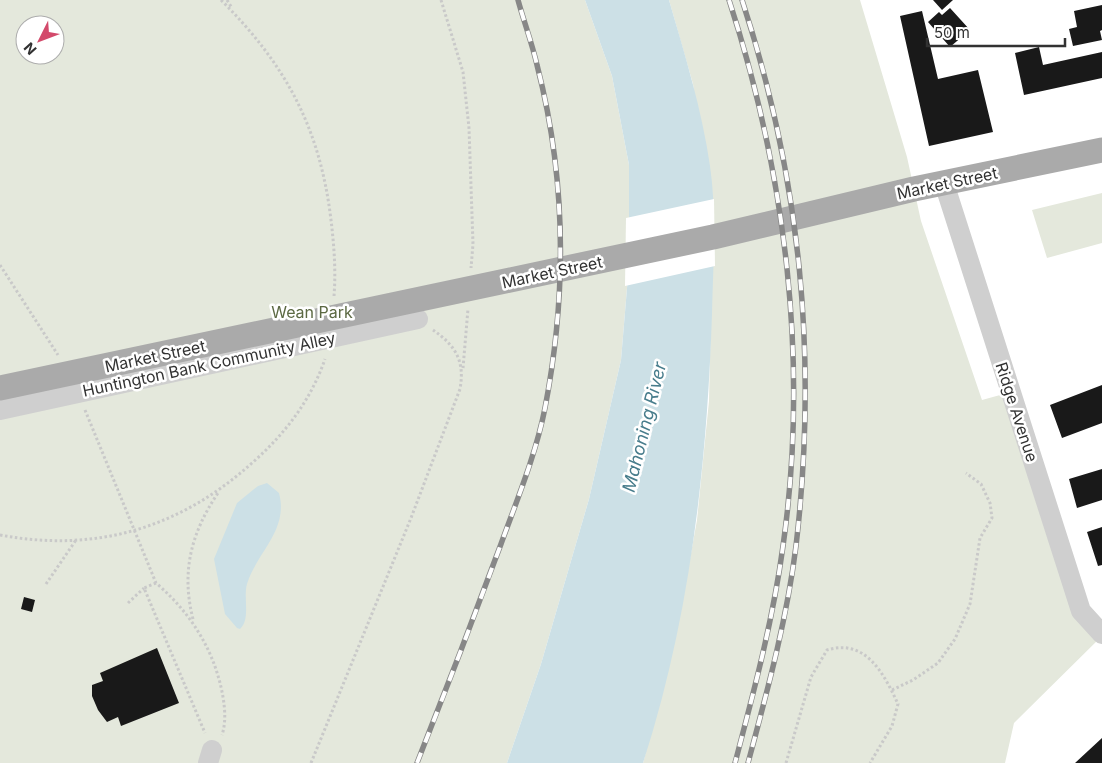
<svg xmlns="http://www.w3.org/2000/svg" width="1102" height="763" font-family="Inter,sans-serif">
<rect width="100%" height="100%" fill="#fff"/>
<!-- green -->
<path fill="#e4e8dc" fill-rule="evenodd" d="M0,0h585l27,76 17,89v99l-8,96 -32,139 -48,165 -34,99h-507zM25,25h30v30h-30z
M669,0h191l47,157 14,64 61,179 29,-8 70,219 21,25 -88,87 -9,40h-362l33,-127 21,-116 12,-119 4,-177 -20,-140z
M1102,193v50l-55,15 -15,-48z"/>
<!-- water -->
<path fill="#cce0e6" d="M585,0h84c16,55 33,110 41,166 7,48 3,100 2,148 -5,152 -22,304 -69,449h-136l34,-99 48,-165 32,-139 8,-96v-99l-17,-89z
M267,483l12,10c10,37 -22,59 -32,91 -4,14 4,35 -7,45l-3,-1 -12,-14 -11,-55 23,-56 21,-17z"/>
<!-- pier -->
<path fill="#fff" d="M714,199l1,67 -90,20 1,-68z"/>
<!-- building -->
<path fill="#191919" d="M933,0h20l-11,10z
M1102,5v25l-2,1 2,9 -29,6 -4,-17 8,-2 -3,-16z
M950,8l20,22 -20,17 -22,-25 11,-10 3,3z
M922,11l16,68 40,-9 15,62 -64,14 -29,-130z
M1039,47l4,18 59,-13v26l-78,17 -9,-42z
M1102,385v38l-40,15 -12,-33z
M1102,469v31l-25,8 -8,-29z
M1102,527v38l-4,1 -11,-34z
M24,597l11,3 -3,12 -11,-3z
M157,648l22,55 -58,23 -3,-9 -11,5 -9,-12 -6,-14v-11l11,-4 -3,-8z
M1102,738v25h-27z"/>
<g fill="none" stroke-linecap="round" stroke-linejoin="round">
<!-- path -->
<path stroke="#c9c9c9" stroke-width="3" stroke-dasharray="2.5 2.5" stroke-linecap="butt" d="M221,0c65,65 99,128 110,220 3,25 5,51 3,76
M227,0l5,8
M441,0l22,72 6,56 4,116 -2,24
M0,265l58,90
M463,368l5,-59
M85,410l71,173c35,30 59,68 67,114 2,12 3,26 -1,38
M0,535c96,18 180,-7 252,-72 33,-29 59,-63 73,-104
M156,583l-12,5 61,145
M46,584l30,-44
M128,603l16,-15
M193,619c-12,-47 -2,-86 25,-126
M892,690l21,-10 25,-17 17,-24 15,-35 10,-66 12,-20 -2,-15 -9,-19 -15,-11
M311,763l100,-245 49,-129c5,-28 -4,-43 -27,-59
M786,763l25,-86 16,-27c39,-12 57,24 71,54l-6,22 -22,37"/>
<!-- minor -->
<path stroke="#cfcfcf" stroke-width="20" d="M944,183l137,428 21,23
M0,410l418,-91
M208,763l4,-13"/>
<!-- major -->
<path stroke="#aaa" stroke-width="25" d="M0,388l713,-151 201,-48 188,-39"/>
<defs>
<path id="rail" d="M729,0c57,175 80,363 54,546 -10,74 -29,145 -48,217
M742,0c59,180 76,358 54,546 -9,73 -29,146 -48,217
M417,763c29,-73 57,-146 84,-219 16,-44 35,-90 44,-136 22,-114 21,-231 -8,-343 -5,-22 -13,-43 -19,-65"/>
</defs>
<!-- rail casing -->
<use href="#rail" stroke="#878787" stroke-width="5.5"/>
<!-- rail -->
<use href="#rail" stroke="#fff" stroke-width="4" stroke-dasharray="11" stroke-linecap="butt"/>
</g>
<g text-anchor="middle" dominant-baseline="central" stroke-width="5" stroke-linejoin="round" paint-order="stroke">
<!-- street labels -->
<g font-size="16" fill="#323232" stroke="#fff">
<text transform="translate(947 183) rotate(-12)">Market Street</text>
<text transform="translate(552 272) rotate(-12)">Market Street</text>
<text transform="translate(155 356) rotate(-12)">Market Street</text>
<text transform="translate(209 364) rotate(-12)">Huntington Bank Community Alley</text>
<text transform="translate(1017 412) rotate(72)">Ridge Avenue</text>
</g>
<!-- park labels -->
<g font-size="16" fill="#5c6943" stroke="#fff">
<text x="312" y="312">Wean Park</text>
</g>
<!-- water labels -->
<g font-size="18" font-style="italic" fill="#487d8c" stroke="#fff">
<text transform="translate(644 427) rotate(-76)">Mahoning River</text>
</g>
</g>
<!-- north arrow -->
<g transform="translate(40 40) rotate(228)"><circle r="24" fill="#ffffff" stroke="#adadad"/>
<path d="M0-4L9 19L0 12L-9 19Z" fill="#d34a6b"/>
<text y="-8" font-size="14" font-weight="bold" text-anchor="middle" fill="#323232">N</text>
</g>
<!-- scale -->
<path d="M927 38v8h138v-8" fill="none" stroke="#323232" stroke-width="2.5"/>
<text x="934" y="38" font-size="15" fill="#323232" stroke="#ffffff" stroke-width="4" paint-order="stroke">50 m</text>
</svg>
